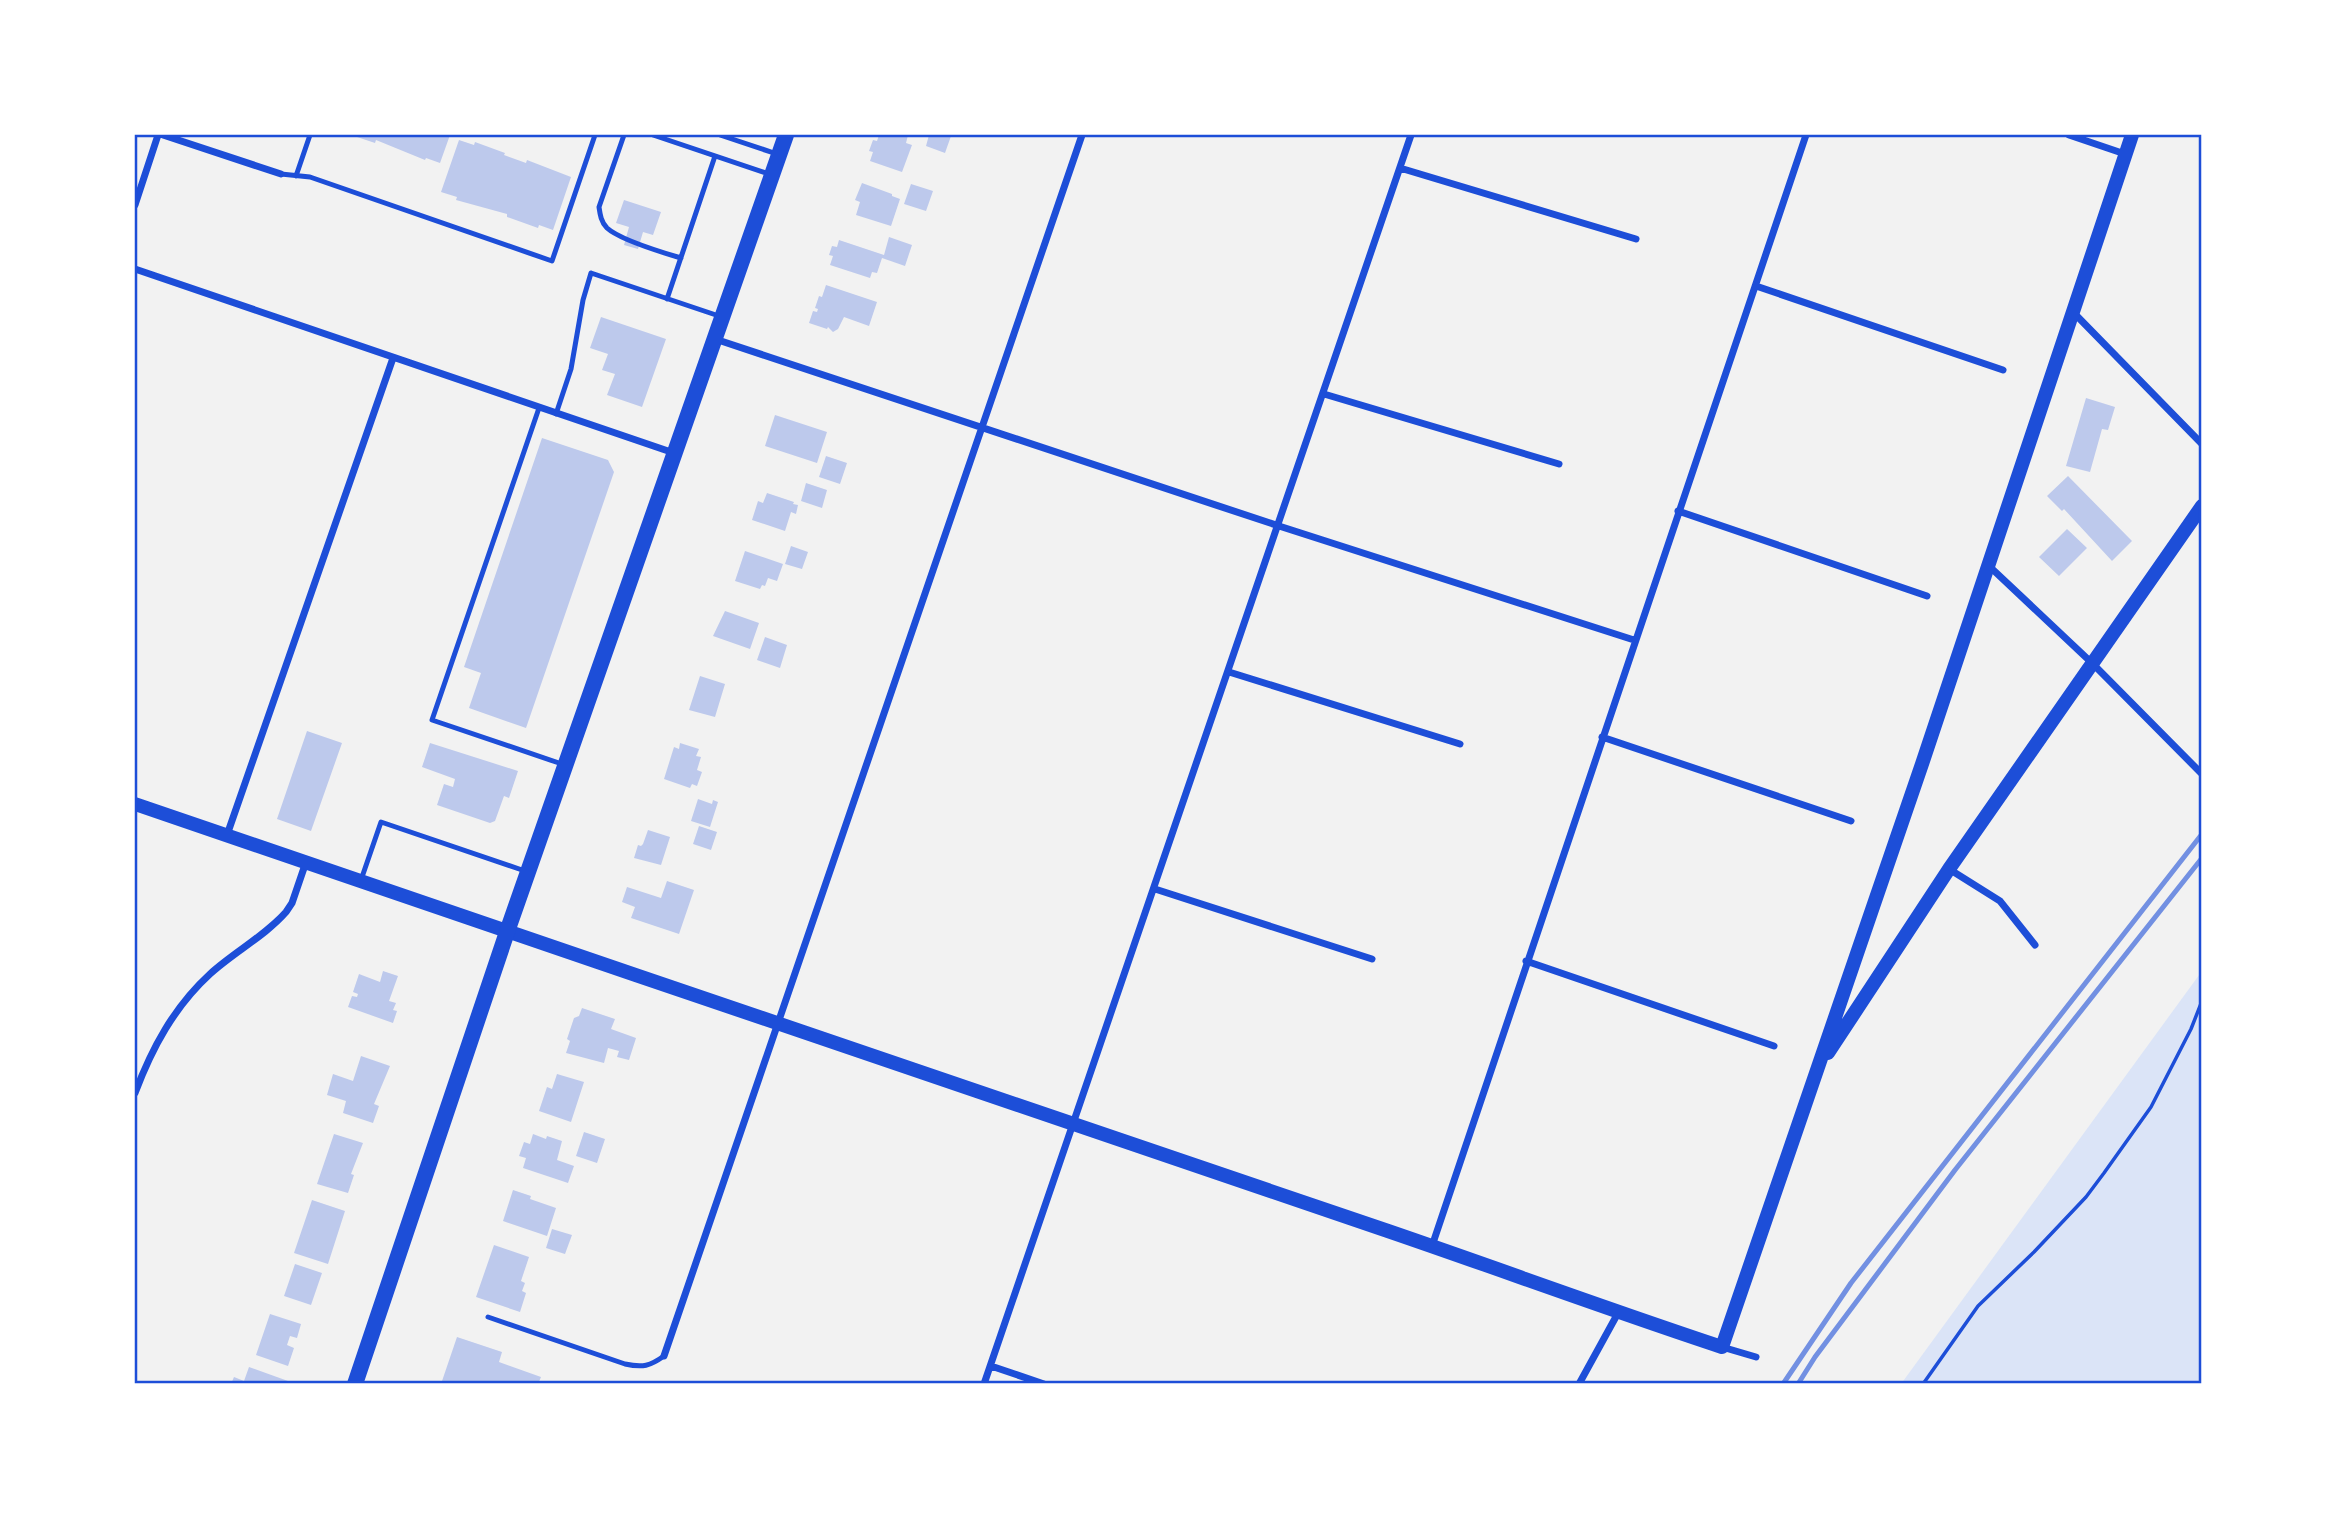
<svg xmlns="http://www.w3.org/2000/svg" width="2337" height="1519" font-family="'Sofia Sans Condensed',sans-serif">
<rect width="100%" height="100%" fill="#f2f2f2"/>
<!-- green -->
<path fill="#dbe4f7" d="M2202,971v413h-301z"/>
<!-- building -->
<path fill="#bdc9ec" d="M351,135h99l-10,28 -14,-5 -1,2 -49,-20 -1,3z
M879,135h29l-2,8 6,2 -10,27 -32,-11 3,-9 -4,-1 4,-11 4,1z
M929,135l22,1 -6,17 -19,-7z
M459,140l15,5 1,-3 30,11 -1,2 22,8 1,-3 44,17 -18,53 -14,-5 -1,3 -31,-11v-3l-51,-14 1,-3 -16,-5z
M862,183l30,11v2l8,3 -9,27 -35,-11 4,-13 -5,-2z
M911,184l22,7 -7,20 -22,-7z
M624,200l37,12 -8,23 -10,-3 -5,17 -14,-4 5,-18 -13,-4z
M889,237l23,8 -7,21 -23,-8 -5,15 -5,-1 -2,6 -40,-13 3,-9 -4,-1 3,-9 5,1 2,-7 45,15z
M826,285l51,17 -8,24 -25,-9 -6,12 -5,3 -5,-5 -1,2 -18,-6 4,-12 4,1 1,-3 -3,-1 4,-12 3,1z
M601,317l65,22 -24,68 -35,-12 8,-21 -13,-4 6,-16 -18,-6z
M2086,398l29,9 -7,23 -6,-1 -12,43 -24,-6z
M775,415l52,17 -10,31 -52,-17z
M542,438l66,22 6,12 -88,256 -57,-20 12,-35 -17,-6z
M826,456l21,7 -7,21 -21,-7z
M2068,476l64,65 -20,20 -48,-52 -2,2 -15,-15z
M806,483l21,7 -5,18 -21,-7z
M767,493l27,9 -1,2 5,1 -2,9 -5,-2 -6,19 -33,-11 6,-19 5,2z
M2067,529l20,19 -28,28 -20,-19z
M791,546l17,6 -6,17 -17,-5z
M745,551l38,13 -6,17 -9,-3 -3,8 -3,-1 -2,4 -25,-8z
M725,611l34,12 -9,26 -37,-13z
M765,637l22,8 -7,23 -23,-8z
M700,676l25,8 -10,33 -26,-7z
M307,731l35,12 -31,88 -34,-12z
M430,743l88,28 -9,27 -5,-2 -9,25 -5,2 -53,-18 7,-21 9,3 2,-8 -33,-12z
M680,743l19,6 -3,7 5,1 -4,13 5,2 -5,14 -5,-2 -2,4 -26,-9 10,-32 5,2z
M698,799l14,5 1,-4 5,2 -8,25 -19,-6z
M699,826l18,6 -6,18 -18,-6z
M648,830l22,7 -9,28 -27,-7 4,-13 3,1 2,-2z
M667,881l27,9 -15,44 -48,-16 4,-11 -13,-5 5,-15 34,11z
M383,971l15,5 -9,25 7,2 -3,7 4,1 -4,12 -45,-16 4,-11 5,1 1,-3 -5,-2 6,-18 21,8z
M582,1008l33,11 -4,10 25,9 -7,22 -12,-3 2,-6 -11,-3 -4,15 -38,-10 4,-12 -3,-2 7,-21 5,-2z
M361,1056l29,10 -16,38 5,2 -6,17 -30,-10 3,-12 -19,-6 6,-21 20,7z
M557,1074l27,8 -13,40 -32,-11 8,-24 5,2z
M584,1132l21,7 -8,24 -21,-7z
M334,1134l29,9 -12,31 3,1 -6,18 -31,-9z
M533,1134l13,5 1,-3 15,5 -5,19 17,6 -6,17 -45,-15 3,-10 -7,-2 5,-14 6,2z
M513,1190l18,6 -1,3 26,9 -9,28 -44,-15z
M312,1200l33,11 -17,53 -34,-11z
M552,1229l20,6 -7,19 -19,-6z
M494,1245l35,12 -8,24 4,2 -3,8 4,2 -6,19 -44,-15z
M295,1264l27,9 -11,32 -27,-9z
M270,1314l31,10 -4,14 -7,-2 -3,9 7,3 -6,18 -32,-11z
M457,1337l45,15 -3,10 42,15 -3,7h-97z
M249,1367l39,14 -1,3h-56l3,-7 10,4z"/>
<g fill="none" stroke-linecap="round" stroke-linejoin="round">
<!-- path -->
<path stroke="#1d4ed8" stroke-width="3.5" d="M1923,1384l55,-78 56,-54 52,-55 18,-24 47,-66 40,-78 11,-28"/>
<!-- service -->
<path stroke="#1d4ed8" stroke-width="5" d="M624,135l-25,72c1,7 2,15 8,21 12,11 57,25 74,30
M653,135l116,39
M720,135l57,19
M281,174l29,3 242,84 43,-126
M296,176l14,-41
M667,299l48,-143
M539,408l-107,312 130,44
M556,414l15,-45 12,-69 8,-27 128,43
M361,880l20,-58 144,49
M488,1317l137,47c18,4 25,2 39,-8"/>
<!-- minor -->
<path stroke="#1d4ed8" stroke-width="7" d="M163,135l118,39
M2069,135l56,19
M1400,168l236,71
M135,205l23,-70
M135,269l539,184
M1756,286l247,84
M2073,312l129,132
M715,339l564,187 355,114
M1324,394l235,70
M1678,511l249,85
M1989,566l104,98 108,109
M1229,672l231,72
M1602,737l249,84
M227,835l166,-477
M1949,869l51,32 35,44
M1155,889l217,70
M1526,961l248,85
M135,1093c17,-45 39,-86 75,-119 24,-22 55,-38 76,-62l6,-9 14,-41
M1432,1246l374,-1111
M1722,1347l34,10
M664,1356l418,-1221
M991,1366l53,18
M984,1384l427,-1249
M1579,1384l39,-71"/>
<!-- secondary -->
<path stroke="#1d4ed8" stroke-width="14" d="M135,804c418,142 834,286 1253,427 111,38 222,79 334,116l200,-583 210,-629
M1828,1053l121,-184 253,-363"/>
<!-- primary -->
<path stroke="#1d4ed8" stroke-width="16" d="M355,1384l153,-455 278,-794"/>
<!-- rail -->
<path stroke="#7290e2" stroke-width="5" d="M1783,1384l68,-101 351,-449
M1798,1384l17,-27 140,-187 247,-312"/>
</g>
<!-- border -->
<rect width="2337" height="1519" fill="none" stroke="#ffffff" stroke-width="273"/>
<rect x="136" y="136" width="2064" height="1246" fill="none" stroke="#1d4ed8" stroke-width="2.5"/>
</svg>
